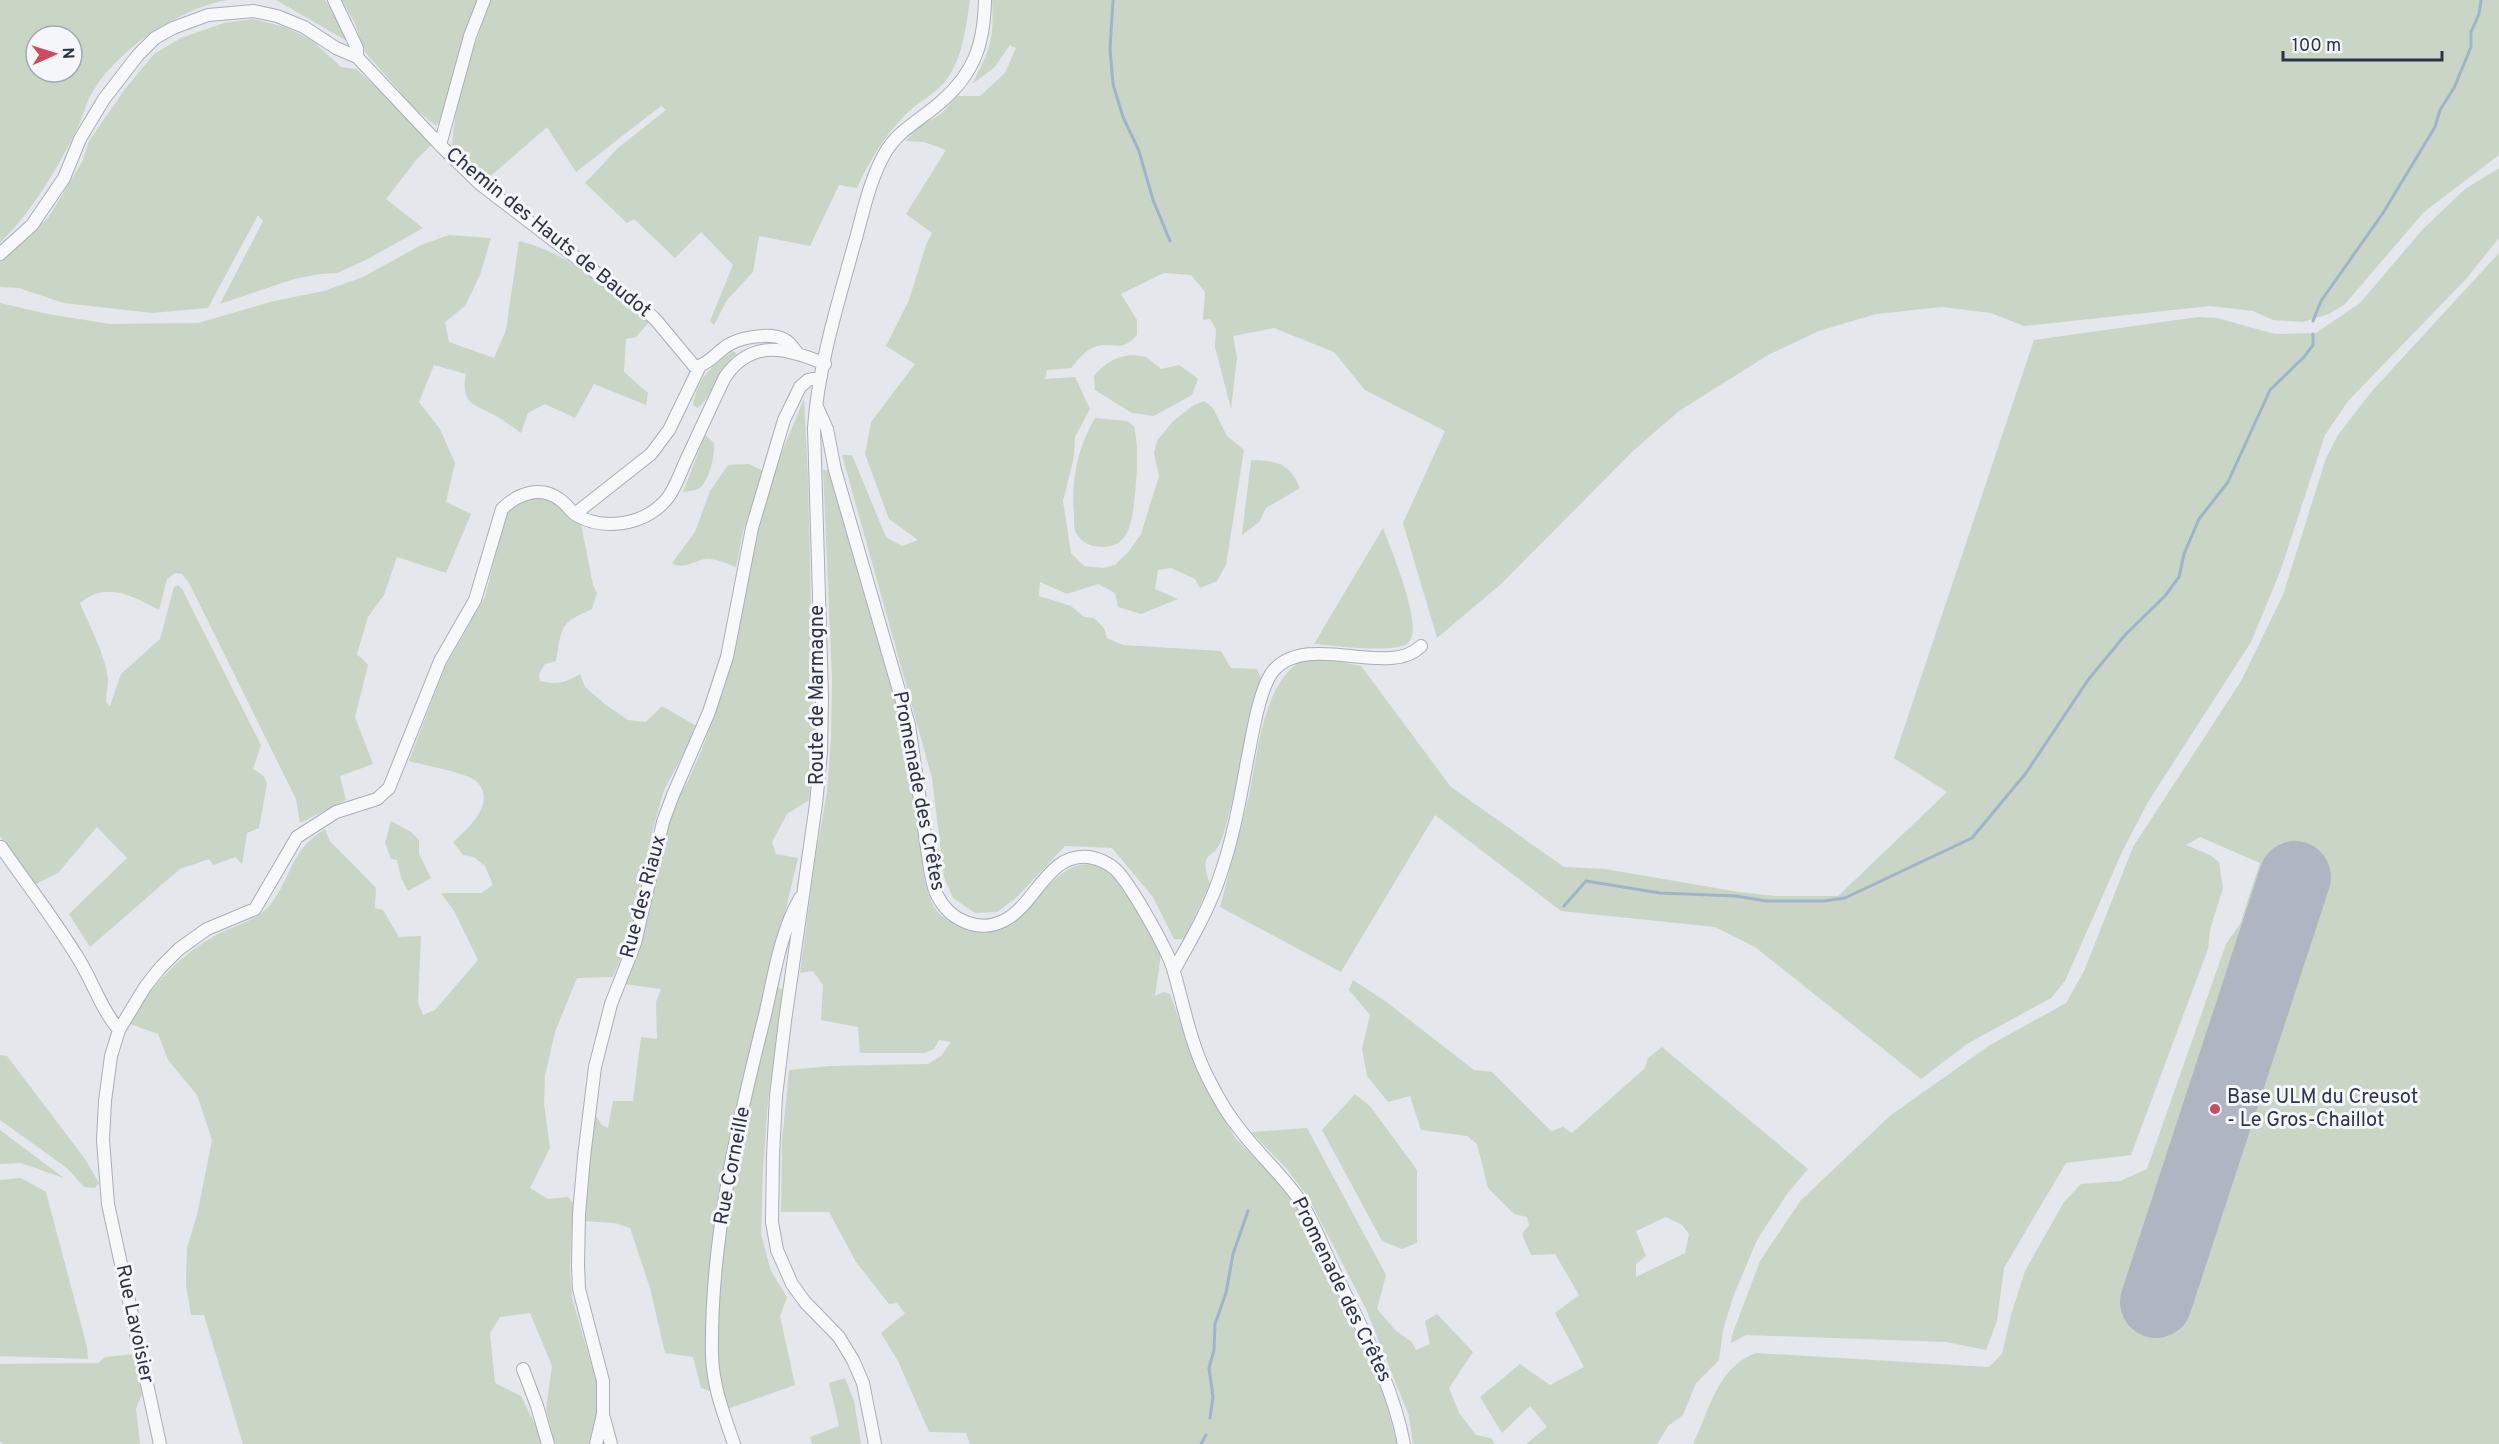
<svg xmlns="http://www.w3.org/2000/svg" width="2499" height="1444" font-family="Overpass,sans-serif">
<rect width="100%" height="100%" fill="#e4e7ec"/>
<!-- green -->
<path fill="#c9d6c5" fill-rule="evenodd" d="M0,0h227c-48,9 -108,48 -134,91 -7,11 -10,26 -16,38 -20,40 -45,83 -77,114zM36,36h36v36h-36z
M276,0h49l17,27 5,14z
M342,0h135l-35,117 -6,9 -22,-18 -49,-56 -10,-28z
M491,0h479c-4,26 -7,57 -23,79 -9,13 -27,22 -39,33 -23,23 -38,47 -51,76l-18,-3 -29,61 -51,-10 -6,36 -26,28 -13,25 -4,-4 23,-56 -32,-33 -26,26 -41,-39 -7,4 -42,-40 33,-35 48,-38 -5,-4 -85,66 -29,-45 -62,54 -33,-32c2,-51 22,-102 39,-149z
M992,0h1507v155l-75,57 -79,92 -16,10 -26,8 -30,-2 -20,-9 -43,-5 -186,20 -33,-13 -49,-6 -66,7 -57,17 -51,24 -89,56 -46,40 -132,133 -64,54 -34,-115 42,-92 -80,-41 -31,-38 -60,-24 -41,8 4,22 -6,51 -16,-62 1,-18 -6,-10 -7,1 2,-28 -14,-17 -27,-2 -43,21 16,26v15c-16,18 -21,7 -40,11 -11,3 -19,14 -26,22l-24,2 -2,9 30,-2 15,32 -15,28 -1,20 -11,44 8,52 13,13 20,2 11,-3 14,-14 12,-17 18,-58 -5,-23 3,-12 16,-20 21,-16 10,-4 9,7 14,28 17,14 -18,115 -9,16 -17,7 -5,-9 -24,-11 -13,2 -3,19 23,10 -37,15 -23,-7 -3,-14 -17,-9 -31,10 -27,-12 -1,14 32,10 13,11 10,1 10,10 3,10 16,7 98,6 10,17 26,1 4,9c-12,53 -23,106 -38,158 -8,27 -26,11 -13,48l-26,55h-10l-21,-42 -41,-49 -47,-2 -49,52 -19,14 -22,1 -22,-15 -9,-21 -12,-99 -90,-323h10l34,82 16,9 16,-6 -29,-21 -24,-65 6,-32 44,-58 -29,-18 23,-46 18,-58 5,-9 -26,-19 40,-64 -22,-8 -18,-1 12,-14 23,-13 16,-18h23l25,-23 11,-25 -6,-3 -16,23 -22,16c19,-35 22,-45 20,-84z
M253,19l32,8 27,13 29,27 15,2 29,26 46,50 -14,14 -31,40 37,29 -57,32 -29,13 -17,1 -26,5 -74,25 43,-83 -5,-6 -50,93 -56,5 -88,-10 -45,-15 -19,-1v-25l48,-44 34,-56 7,-21 36,-52 29,-35 27,-16 43,-15z
M2499,168v70l-33,41 -118,122 -23,34 -45,137 -29,70 -103,160 -26,50 -57,129 -14,17 -84,46 -46,35 -166,-132 -40,-20 -154,-16 -126,-96 -94,157 -121,-65c9,-35 19,-71 28,-107 9,-40 13,-106 46,-134 17,-14 47,-3 67,0l90,121 113,80 41,2 134,23 36,4h63l109,-104 -53,-34 140,-418 164,-23 19,1 58,16 41,-1 44,-30 63,-74 42,-40z
M449,235l42,3 -11,37 -15,31 -20,16 4,20 45,16 12,-28 13,-89c49,11 91,50 131,80l-14,16 -10,2 -2,33 24,21 -2,12 -52,-21 -19,34 -30,-14 -17,9 -7,20c-8,-6 -16,-12 -25,-17 -20,-12 -36,-10 -30,-42l-32,-9 -15,37 21,27 15,34 -9,39 25,12 -25,59 -49,-16 -13,38 -16,22 -11,37 11,11 -13,52 18,47 -33,12 6,24 -46,23 -4,-24 -107,-216 -7,-9 -7,-1 -8,6 -8,31c-27,-14 -52,-29 -79,-7 9,23 25,50 28,76 0,6 -2,16 -2,23l4,4 11,-32 39,-35 14,-52 4,-2 4,4 79,156 -8,24 11,7 3,8 -8,44 -12,5 -5,32 -6,-8 -23,8 -4,-6 -29,10 -90,78 -21,-33 58,-56 -30,-31 -39,46 -24,12 -34,-49v-533l48,11 62,10 88,-1 76,-22 50,-10 39,-14 58,-32z
M2499,253v1191h-806c17,-34 23,-76 63,-91l233,14 13,-13 9,-39 14,-44 39,-69 17,-18 39,-3 27,-12 79,-225 14,-20 20,-61 -60,-26 -14,8 24,10 9,7 4,26 -13,42 -2,19 -77,206 -65,8 -62,105 -7,53 -11,29 -40,-8 -200,-7 -15,8 1,-8 28,-74 41,-61 90,-85 99,-70 76,-42 18,-32 49,-124 108,-166 42,-86 43,-137 12,-23 34,-44z
M733,351l4,3c-19,13 -22,39 -39,54l-5,-3c5,-28 18,-38 40,-54z
M1134,355l12,2 15,12 18,-4 19,14 -6,16 -38,21 -22,-3 -37,-23 -1,-14c12,-14 22,-20 40,-21z
M804,399l4,79 6,258 -5,64 -22,14 -15,28 4,12 22,4 -78,327c-10,66 -20,141 -8,207l-11,-4 -8,-31 -28,-4 -15,-65 -20,-60 -15,-5 -32,-2 11,-108 8,12 6,3 5,-27h20l8,-64 16,2 -1,-37 5,-13 -37,-5 34,-114 17,-70 12,-17 15,-34 23,-63 11,-49 19,-101 22,-72z
M1095,418l32,3 7,5c5,23 3,45 1,69 -3,26 -5,58 -41,51 -7,-1 -14,-6 -18,-13 -2,-4 -2,-12 -2,-18 -3,-35 3,-66 21,-97z
M705,435l9,8c1,11 -4,34 -12,43 -5,5 -12,5 -19,6z
M1251,460c26,1 38,2 49,28l-34,20 -7,14 -17,13z
M749,464l14,7 -20,61 -7,35c-8,-3 -19,-8 -28,-8 -13,0 -24,12 -36,4l23,-31 15,-41 18,-26z
M823,470h8c23,85 50,169 71,254 9,39 12,81 18,121 2,19 4,40 12,58 7,17 31,26 49,29 40,5 61,-57 98,-67 8,-2 18,1 27,1l20,24 35,64 -6,42 8,-4 7,2 28,76 37,68 36,36 23,28 87,183 16,59h-427l-4,-11 -37,-1 -31,-71 -17,-28 24,-20 -8,-10 -8,1 -33,-42 -27,-50h-48l1,-71 7,-71 41,-4 98,-2 13,-8 10,-14 -12,-2 -5,9 -9,4h-65l-2,-26 -37,-7 2,-35 -10,-14 -13,2 15,-114 12,-67 4,-53 1,-60z
M535,497c19,0 32,16 46,27l12,61 4,8 -5,16c-33,15 -30,17 -36,52l-11,3 -6,10 1,7c17,4 25,2 40,-7l5,13 21,18 22,15 18,2 16,-16 36,21 -34,63 -12,43 -12,70 -10,34 -17,40 -36,1 -22,54 -10,44 -1,28 6,44 -20,40 18,11 20,-2 5,6 -3,63 2,32 25,85v28l-6,29 -2,4h-34l-9,-35 6,-43 -22,-53 -30,4 -10,16 5,50 26,13 24,48h-302l-39,-129h-13l-5,-30 1,-37 10,-33 15,-75 -15,-45 -29,-35 -10,-26 -28,-10c20,-38 50,-69 88,-90 17,-9 39,-13 52,-29 22,-28 20,-55 55,-76l5,12 46,47 -1,20 8,2 16,27 22,-1 -3,66 5,13 12,-5 43,-50 -24,-49 -13,-18h40l12,-8 -8,-19 -11,-9 -11,-2 -10,-13c15,-13 45,-40 23,-61 -9,-8 -53,-16 -67,-20l35,-92 41,-72 21,-83 15,-14z
M1383,528c7,19 41,99 26,114 -12,13 -77,3 -95,2z
M391,821l20,11 8,8v14l12,24 -23,13 -7,-13 -4,-18 -6,-1 -6,-16z
M1353,980l32,21 89,69 18,2 59,59 12,-4 9,6 73,-65 3,-10 14,-11 146,122 -21,25 -30,46 -24,57 -10,33 -4,30 -23,23 -13,32 -15,11 -11,18h-131l21,-17 -17,-21 -28,27 -22,-36 40,-33 30,21 34,-18 -29,-54 24,-18 -24,-41 -24,1 -9,-21 7,-9 -2,-8 -13,-3 -26,-26 -11,-44 -10,-8 -46,-6 -11,-34 -22,6 -21,-26 -5,-27 8,-34 -21,-25zM1666,1217l16,8 7,9 -4,19 -49,24v-13l10,-8 -10,-25z
M777,986l7,5 -16,110 -5,70 -2,63 10,37 16,26 -7,19 15,69 -68,24 -7,-14 -3,-59 9,-135z
M0,1055l7,1 78,103 14,24 -4,5 -11,-1 -17,-19 -67,-48z
M1355,1094l15,12 47,64v73l-15,6 -20,-8 -60,-111z
M1307,1128l79,147 -9,34 19,22 16,11 4,8 14,-6 -5,-23 12,-7 36,38 -24,36 10,25 17,22 15,3 4,6h-82l-4,-28 -43,-107 -58,-112 -22,-29 -35,-36z
M0,1130l64,48 -43,-15 -21,1z
M21,1178l25,14 41,155 1,12 -88,-3v-176z
M134,1354l8,40 -6,15 4,35h-136l-4,-2v-78l98,-1 7,-6z
M845,1378l9,23 7,43h-49l-2,-7 29,-11 -10,-43z"/>
<g fill="none" stroke-linecap="round" stroke-linejoin="round">
<!-- stream -->
<path stroke="#9fb4cc" stroke-width="3" d="M1113,0l-3,49 3,35 10,33 16,34 14,49 17,41
M2313,321l8,-20 62,-88 52,-86 5,-17 14,-22 17,-41v-15l8,-18 2,-14
M1564,906l22,-25 74,12 76,3 30,5h58l21,-3 127,-60 54,-65 62,-93 38,-46 39,-38 14,-19 5,-23 15,-35 29,-37 42,-92 34,-33 9,-12v-11
M1210,1418l3,-21 -4,-29 5,-18 1,-26 11,-31 7,-39 15,-43
M1201,1444l5,-9"/>
<!-- runway -->
<path stroke="#b0b6c1" stroke-width="72" d="M2156,1302l139,-425"/>
<defs>
<path id="minor" d="M334,0l23,48v9
M440,145l30,-109 14,-36
M0,254l32,-29 32,-47 16,-39 24,-40 34,-44 17,-17 18,-10 35,-13 46,-4 23,5 27,11 32,21 21,9 83,88 40,39 166,127 9,8 40,48c15,-3 22,-16 35,-23 13,-7 41,-12 55,-4 5,2 10,10 13,14
M817,407l10,22 8,41 74,255 21,144c2,9 3,19 7,26 12,25 42,39 68,25 31,-16 43,-68 84,-63 11,2 19,5 27,13 15,15 53,82 58,102 10,35 17,72 33,104 8,16 17,33 28,47 19,27 45,49 64,76 15,22 24,50 36,74 27,56 57,109 69,171
M575,514l76,-60 18,-24 31,-64
M1,847c26,37 53,72 77,111 15,24 23,51 41,72
M1174,970c17,-30 35,-61 46,-94 13,-37 20,-76 27,-115 5,-23 12,-74 27,-91 35,-39 115,9 147,-24
M523,1369l14,37 11,38
M604,1418l7,26
M160,1444l-52,-240 -5,-64 2,-39 6,-45 8,-26 26,-43 15,-19 19,-19 28,-20 48,-20 42,-72 39,-25 41,-13 12,-11 51,-127 35,-61 27,-91c15,-15 38,-24 57,-10 7,4 11,12 17,16 28,16 67,10 89,-14 9,-9 14,-25 19,-36 14,-30 27,-59 41,-88 27,-39 62,-29 100,-13
M596,1444l7,-30v-33l-24,-92 -1,-24 1,-51 5,-57 11,-90 16,-63 24,-61 28,-121 10,-27 36,-83 18,-55 25,-129 32,-108 16,-33 8,-7 13,-3
M734,1444c-10,-29 -21,-57 -22,-88 -2,-115 25,-230 53,-341 9,-39 15,-82 35,-117
M875,1444l-12,-61 -10,-23 -14,-23 -34,-35 -13,-18 -15,-34 -5,-28 1,-66 3,-60 9,-75 31,-217 5,-52 1,-55 -8,-269c4,-61 24,-125 40,-183 9,-31 15,-64 31,-92 13,-23 37,-34 57,-52 33,-29 42,-58 43,-101"/>
</defs>
<!-- minor casing -->
<use href="#minor" stroke="#a9aeb7" stroke-width="14"/>
<!-- minor -->
<use href="#minor" stroke="#f7f8fa" stroke-width="12"/>
</g>
<!-- markers -->
<circle fill="#d1495b" stroke="#f4f6f9" stroke-width="2" cx="2215" cy="1109" r="6"/>
<g text-anchor="middle" dominant-baseline="central" stroke-width="6" stroke-linejoin="round" paint-order="stroke">
<!-- street labels -->
<g font-size="20" fill="#2b3445" stroke="#f4f6f9">
<text transform="translate(548 233) rotate(39)">Chemin des Hauts de Baudot</text>
<text transform="translate(818 695) rotate(-90)">Route de Marmagne</text>
<text transform="translate(918 791) rotate(79)">Promenade des Crêtes</text>
<text transform="translate(644 897) rotate(-75)">Rue des Riaux</text>
<text transform="translate(733 1166) rotate(-79)">Rue Corneille</text>
<text transform="translate(1341 1290) rotate(64)">Promenade des Crêtes</text>
<text transform="translate(134 1324) rotate(78)">Rue Lavoisier</text>
</g>
<!-- poi labels -->
<g font-size="20" fill="#2b3445" stroke="#f4f6f9" text-anchor="start">
<text x="2227" y="1098">Base ULM du Creusot<tspan x="2227" dy="23">- Le Gros-Chaillot</tspan></text>
</g>
</g>
<!-- north arrow -->
<g transform="translate(54 54) rotate(87)"><circle r="28" fill="#f4f6f9" stroke="#a4a8b1" stroke-width="1.5"/>
<path d="M0-4.5L10 22L0 15L-10 22Z" fill="#d1495b"/>
<text y="-9" font-size="16" font-weight="bold" text-anchor="middle" fill="#2b3445">N</text>
</g>
<!-- scale -->
<path d="M2283 51v9h159v-9" fill="none" stroke="#2b3445" stroke-width="3"/>
<text x="2292" y="51" font-size="18" fill="#2b3445" stroke="#f4f6f9" stroke-width="4.5" paint-order="stroke">100 m</text>
</svg>
